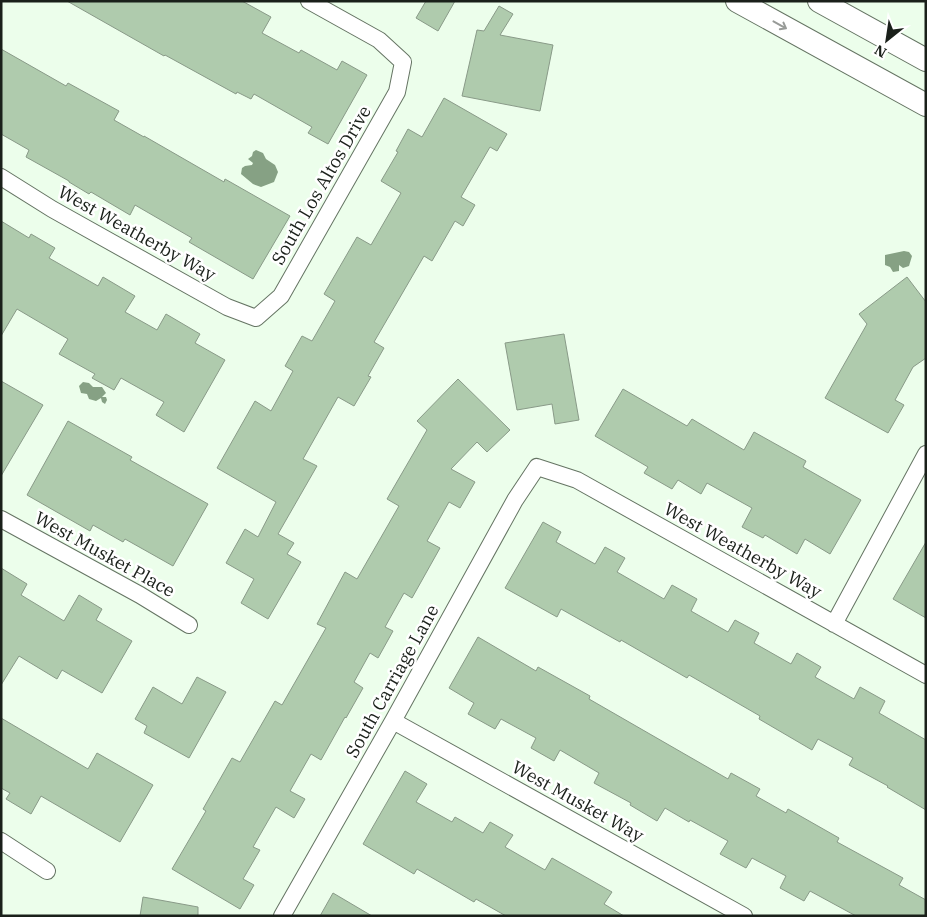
<svg xmlns="http://www.w3.org/2000/svg" width="927" height="917" font-family="'IBM Plex Serif',serif">
<rect width="100%" height="100%" fill="#ecfeeb"/>
<!-- water -->
<path fill="#86a184" d="M256,150l7,3 3,6 9,6 3,7 -4,10 -13,5 -8,-3 -12,-10 1,-6 3,-2 7,-1 1,-2 -5,-4 4,-3 1,-4z
M904,251l5,1 3,4 -3,10 -6,2 -4,-3v6l-6,1 -3,-5 -5,-2v-10z
M83,382l6,1 4,4h9l4,6 -4,4h4l1,3 -2,4 -3,-2 -1,-4 -5,3 -7,-2 -2,-5 -6,-1 -2,-7z"/>
<!-- building -->
<path fill="#afcbad" stroke="#899a88" d="M67,1h175l29,16 -9,16 37,20 2,-3 36,20 5,-9 25,14 -39,69 -20,-11 4,-6 -58,-33 -3,5 -14,-7 -1,2 -71,-39 -1,1z
M426,1h29l-17,30 -22,-13z
M499,6l14,8 -13,21 53,10 -13,66 -78,-15 15,-66 7,1z
M1,49l65,37 2,-3 51,28 -5,9 30,17v-1l80,46 1,-3 65,37 -37,63 -64,-37 3,-4 -57,-33 -5,10 -39,-23 -2,2 -20,-12v-1l-43,-24 3,-7 -28,-16z
M444,98l63,36 -10,17 -7,-4 -29,50 14,8 -12,21 -8,-5 -23,40 -8,-5 -50,86 10,6 -16,28 3,1 -17,29 -16,-9 -35,62 14,7 -39,68 16,9 -7,11 14,8 -33,57 -27,-16 13,-24 -28,-16 19,-34 13,8 18,-35 -59,-34 38,-67 16,10 22,-40 -8,-5 17,-30 10,5 23,-40 -11,-7 33,-57 14,8 30,-52 -20,-12 17,-29 -2,-1 12,-22 14,8z
M1,221l28,17 2,-4 24,14 -6,10 49,28 5,-9 32,19 -10,16 32,18 9,-16 34,20 -5,9 30,17 -41,72 -28,-17 8,-13 -43,-24 -7,12 -22,-12 3,-4 -36,-20 9,-15 -51,-30 -16,27z
M907,277l19,25v56l-13,9 -18,33 9,5 -16,28 -63,-35 42,-74 -8,-10z
M564,334l15,86 -24,4 -3,-20 -35,6 -12,-67z
M458,379l52,51 -23,22 -10,-10 -26,27 24,13 -15,26 -11,-6 -22,39 13,7 -28,50 -8,-5 -19,34 8,4 -15,27 -8,-5 -16,29 9,6 -17,30 -1,-1 -24,43 -10,-6 -21,37 15,8 -11,19 -18,-11 -23,40 7,3 -17,29 11,6 -14,24 -68,-40 34,-58 -3,-2 29,-51 8,4 35,-61 7,4 44,-77 -9,-4 28,-52 12,7 42,-73 -12,-7 40,-69 -10,-9z
M1,381l42,24 -42,71z
M623,389l64,37 5,-7 52,31 10,-18 52,29 -3,6 58,33 -31,54 -25,-15 -8,15 -32,-19 -2,3 -21,-11 10,-19 -45,-25 -6,11 -23,-14 -6,9 -28,-16 4,-6 -53,-31z
M68,421l64,36 -2,3 78,44 -35,62 -48,-27 -2,3 -30,-17 -3,6 -63,-36z
M543,522l18,10 -5,10 39,22 10,-17 20,11 -8,14 47,27 8,-14 25,14 -6,12 37,21 7,-12 24,13 -5,10 37,21 6,-11 24,14 -6,10 39,22 6,-12 25,14 -6,12 47,27v70l-39,-23 1,-1 -39,-21 4,-7 -35,-19 -6,11 -53,-31 1,-3 -71,-41 -2,3 -66,-38 -1,2 -59,-33 -4,8 -52,-29z
M926,542v76l-33,-19z
M1,568l26,16 -6,11 43,26 15,-26 23,14 -6,11 36,21 -30,52 -40,-23 -5,9 -38,-23 -18,29z
M478,637l58,34 2,-4 52,29 -1,3 139,80 3,-6 29,16 -4,7 30,17 2,-4 51,29 -2,4 66,36 -4,7 27,15v16h-70l-46,-25 -6,10 -24,-13 6,-12 -34,-18 -6,10 -26,-14 8,-13 -38,-21 -1,2 -24,-14 -8,13 -27,-16 1,-2 -37,-20 5,-10 -39,-23 -6,11 -23,-13 5,-10 -35,-19 -6,10 -27,-15 6,-11 -25,-15z
M197,677l29,15 -37,66 -45,-25 3,-7 -12,-7 18,-32 29,17z
M1,718l87,51 9,-16 56,32 -33,57 -79,-46 -10,18 -25,-15 4,-6 -9,-5z
M405,771l22,13 -11,18 36,20 3,-5 28,16 7,-11 23,13 -8,12 40,23 7,-12 60,34 -8,12 20,12h-118l-30,-17 -2,3 -57,-33 -3,5 -51,-30z
M333,893l39,23h-52z
M143,897l55,10v9h-58z"/>
<g fill="none" stroke-linecap="round" stroke-linejoin="round">
<defs>
<path id="street" d="M1,177l51,32 175,98 29,11 25,-22 116,-204 6,-30 -24,-22 -70,-39
M1,519l139,76 49,30
M834,624l92,-170
M393,721l351,195
M1,841l46,30
M282,916l111,-195 122,-221 22,-33 40,13 349,195"/>
<path id="secondary" d="M737,1l189,104
M819,1l107,59"/>
</defs>
<!-- street casing -->
<use href="#street" stroke="#657463" stroke-width="18"/>
<!-- secondary casing -->
<use href="#secondary" stroke="#657463" stroke-width="24"/>
<!-- street -->
<use href="#street" stroke="#fff" stroke-width="16"/>
<!-- secondary -->
<use href="#secondary" stroke="#fff" stroke-width="22"/>
</g>
<!-- one-way arrows -->
<defs><path id="oneway-shaft" d="M-6 0H5M1.5-3L5.5 0L1.5 3" fill="none" stroke-width="1.6" stroke-linecap="round" stroke-linejoin="round" transform="scale(1.25)"/></defs>
<use stroke="#989b98" href="#oneway-shaft" transform="translate(780 25) rotate(29)"/>
<g text-anchor="middle" dominant-baseline="central" stroke-width="5" stroke-linejoin="round" paint-order="stroke">
<!-- street labels -->
<g font-size="18" fill="#1a201a" stroke="#fff">
<text transform="translate(321 185) rotate(-60)">South Los Altos Drive</text>
<text transform="translate(137 233) rotate(29)">West Weatherby Way</text>
<text transform="translate(743 550) rotate(29)">West Weatherby Way</text>
<text transform="translate(105 554) rotate(29)">West Musket Place</text>
<text transform="translate(392 681) rotate(-61)">South Carriage Lane</text>
<text transform="translate(578 801) rotate(29)">West Musket Way</text>
</g>
</g>
<!-- border -->
<rect width="927" height="917" fill="none" stroke="#1a201a" stroke-width="5"/>
<!-- north arrow -->
<g transform="translate(887 40) rotate(210)" stroke="#ffffff" stroke-width="4" paint-order="stroke">
<path d="M0-4L9 19L0 12L-9 19Z" fill="#1a201a"/>
<text y="-8" font-size="14" font-weight="bold" text-anchor="middle" fill="#1a201a">N</text>
</g>
</svg>
